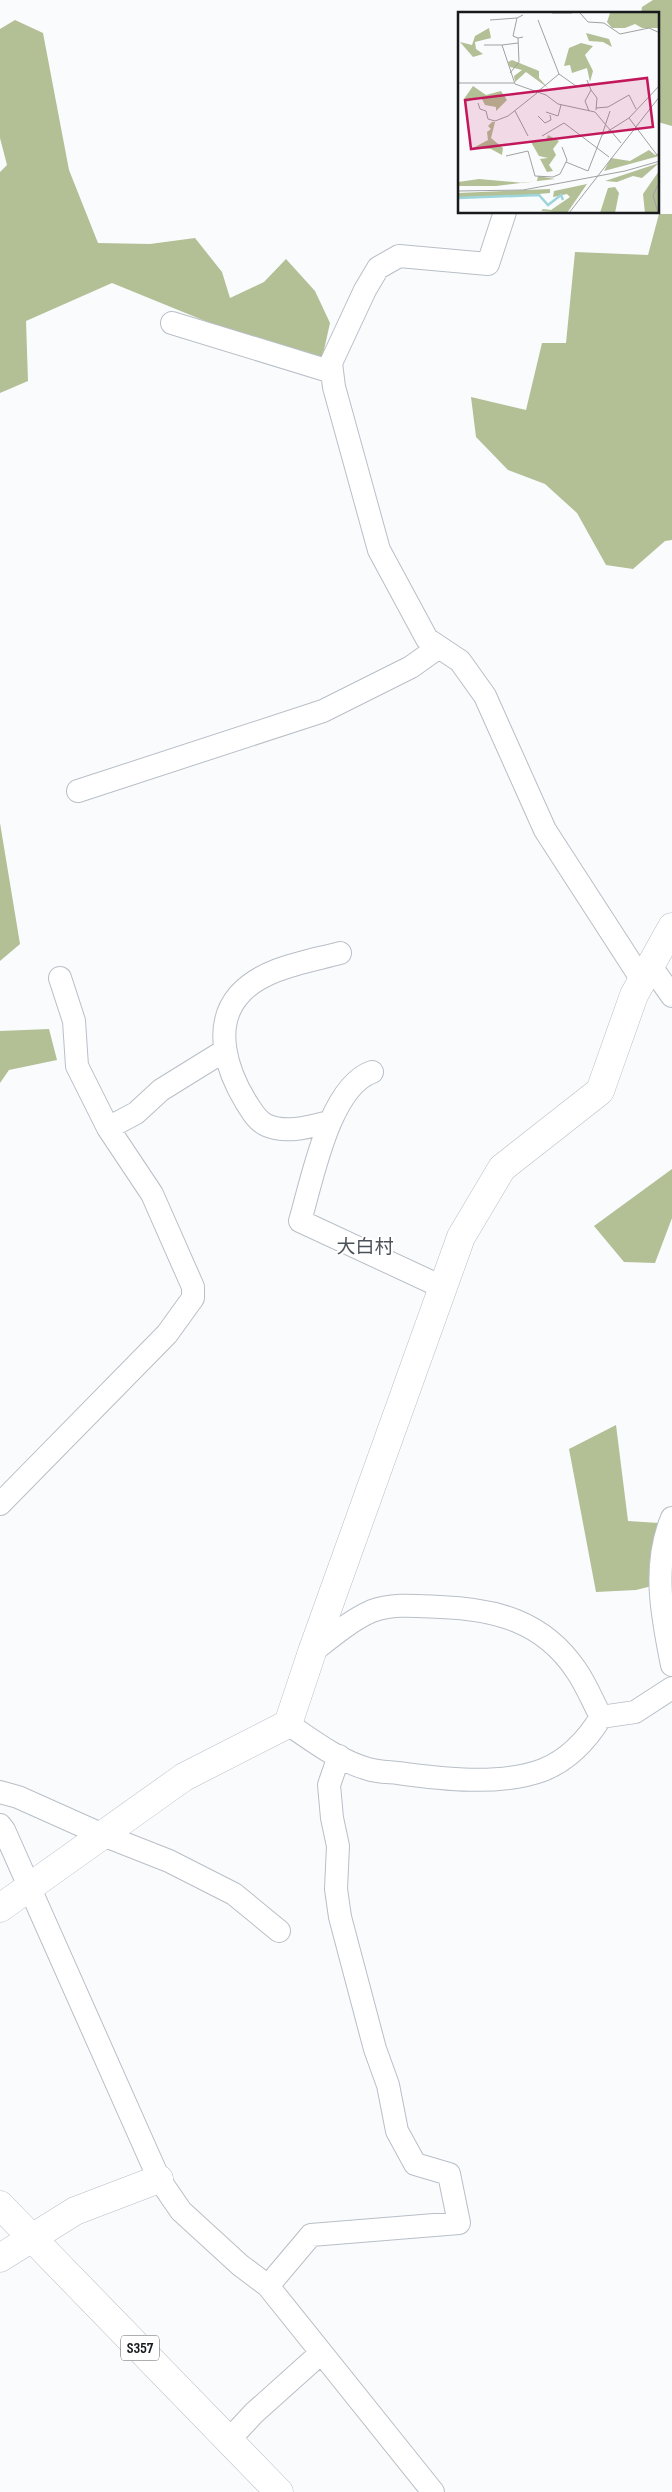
<svg xmlns="http://www.w3.org/2000/svg" width="672" height="2492" font-family="'Sofia Sans Condensed','Noto Sans SC',sans-serif">
<rect width="100%" height="100%" fill="#fafbfd"/>
<!-- forest -->
<path fill="#b3bf95" d="M653,0h19v126l-14,-4v-108h-17l1,-7z
M15,20l28,13 26,137 29,73 52,1 45,-6 27,34 8,26 34,-16 22,-23 29,32 15,32 -10,45 -208,-85 -86,38 2,60 -28,12v-221l7,-7 -7,-27v-109z
M659,214h13v326l-7,1 -32,28 -27,-4 -29,-52 -32,-29 -37,-14 -32,-33 -5,-40 55,13 16,-67h24l9,-91 73,3z
M0,823l20,121 -20,17z
M49,1029l8,31 -48,10 -9,13v-52z
M672,1169v49l-17,45 -31,-1 -30,-36z
M616,1425l12,96 31,2 -3,62 -20,5 -40,2 -27,-143z"/>
<g fill="none" stroke-linecap="round" stroke-linejoin="round">
<defs>
<path id="street" d="M505,212l-17,52 -89,-8 -21,12 -13,22 -34,73 3,24 45,163 48,89 33,22 25,35 60,134 97,150
M172,323l160,49
M78,791l245,-80 88,-44 28,-20
M650,965l22,31
M372,1072c-43,15 -60,109 -72,149l142,66
M329,1122c-20,5 -43,12 -63,3 -10,-5 -14,-14 -20,-23 -19,-31 -34,-76 -7,-107 23,-27 68,-33 101,-42
M108,1128l28,-15 25,-23 63,-39
M0,1504l167,-170 26,-36v-11l-41,-93 -44,-66 -31,-62 -3,-45 -14,-43
M672,1518c-20,47 -10,98 0,147
M312,1652c18,-14 39,-32 60,-41 20,-8 46,-5 68,-4 55,2 103,14 136,63 10,14 17,32 25,47l34,-5 37,-24
M288,1724c25,17 51,37 80,45 9,3 21,3 30,4 43,6 103,13 145,-3 25,-10 44,-30 58,-53
M0,1792l18,5 85,38 66,26 65,33 45,37
M0,1825l4,5 155,349 22,32 59,54 28,21 165,206
M268,2286l43,-51 148,-12 -10,-49 -34,-10 -18,-33 -9,-46 -13,-36 -35,-132 -4,-28 2,-43 -6,-28 -3,-33 10,-29
M229,2440l25,-27 67,-60"/>
<path id="secondary" d="M0,1908l184,-131 104,-53 24,-72 149,-415 41,-69 98,-77 34,-96 38,-68
M0,2258l75,-47 84,-32"/>
<path id="primary" d="M0,2205l279,287"/>
</defs>
<!-- street casing -->
<use href="#street" stroke="#b8bfc7" stroke-width="24"/>
<!-- secondary casing -->
<use href="#secondary" stroke="#b8bfc7" stroke-width="29"/>
<!-- primary casing -->
<use href="#primary" stroke="#b8bfc7" stroke-width="29"/>
<!-- street -->
<use href="#street" stroke="#fff" stroke-width="22"/>
<!-- secondary -->
<use href="#secondary" stroke="#fff" stroke-width="28"/>
<!-- primary -->
<use href="#primary" stroke="#fff" stroke-width="28"/>
</g>
<g text-anchor="middle" dominant-baseline="central" stroke-width="4" stroke-linejoin="round" paint-order="stroke">
<!-- shield labels -->
<rect fill="#fff" stroke="#5d5e60" stroke-width="1" x="121" y="2335.5" width="38" height="25" rx="4"/>
<g font-size="15" font-weight="bold" fill="#17191c">
<text x="140" y="2348">S357</text>
</g>
<!-- quarter labels -->
<g font-size="19" fill="#4d525a" stroke="#fff">
<text x="365" y="1247">大白村</text>
</g>
</g>
<!-- overview -->
<g transform="translate(458 12)">
<rect width="201" height="201" fill="#fafbfd"/>
<path d="M152,1h49v15h-17l-7,-4 -10,4h-13l-5,-6zM31,16l2,10 -16,4 1,7 7,5 -10,3 -13,-15 12,3 3,-9zM128,21l23,6 3,8 -9,-5 -14,-1zM123,31l12,3 -8,9 8,16 -3,11 -3,-14 -15,5 -2,-8 -6,1 5,-18zM54,48l27,11v7l9,10 -22,-16 -11,10 -1,-6 8,-6 -12,-3 -2,-5zM15,74l13,9 15,-4 6,9 -11,11v-4l-11,-2 -4,-8 -15,5 -2,-3zM34,110h3l-4,16 12,10 -1,7 -11,-6 -18,-1 15,-8 -1,-8 4,-3 -3,-3zM90,123l11,6 -6,8 3,6 -7,10 4,6 -6,1 -7,-13 8,-1 -9,-2 -8,-14 15,-1zM191,138l6,5 4,-2v3l-55,15 7,-13 19,3zM201,151l-17,15 -9,-2 -16,6 -12,-1zM201,159v42h-14l-2,-19zM80,164l17,3 -59,7h-38v-4l21,-3 45,4 13,-2zM129,172l-20,29 -26,-2 2,-2 8,1 19,-13 -3,-3 -14,3 1,-6zM157,175l4,6 -4,20h-15l8,-25zM92,177v4l-45,4h-47v-4z" fill="#b3bf95"/>
<path fill="none" stroke="#9cd5db" stroke-width="2.5" d="M0,186l81,-3 9,10 13,-10 2,5"/>
<path fill="none" stroke="#9fa1a3" stroke-width="1" d="M94,1h20M122,1l8,9 16,1 16,11 29,-6 11,5M59,6l-4,18 5,2M32,8l27,-2 6,-3M80,8l21,54 17,12 12,-2M26,33h18l13,39 31,11 12,9 37,8 26,31M44,33l16,-2M52,61l9,-11 -1,-24 5,-1M129,68l4,10 -6,11 4,10M0,71h56M133,78l6,8 -1,12M78,81l23,-19M20,91l2,6 6,2 2,8 7,2 13,-5 29,-23M138,96l12,-1 21,-12 7,14M57,99l13,25M88,100l12,4 3,-11M80,104l7,7 6,-3 -1,-5M171,106l28,37M144,123l8,-24M84,124l22,-13 45,34M48,144l22,-5 7,25 18,1 7,-3 7,-14 -5,-13M108,150l22,9 14,-36 27,-17 31,-33M0,179l65,-1 102,-19 35,-10M111,201l91,-117M200,201l-5,-18 7,-14"/>
<path fill="#c2185b" fill-opacity="0.15" stroke="#c2185b" stroke-width="2.5" d="M189,66l6,49 -182,22 -6,-49z"/>
<rect width="201" height="201" fill="none" stroke="#17191c" stroke-width="2.5"/>
</g>
</svg>
